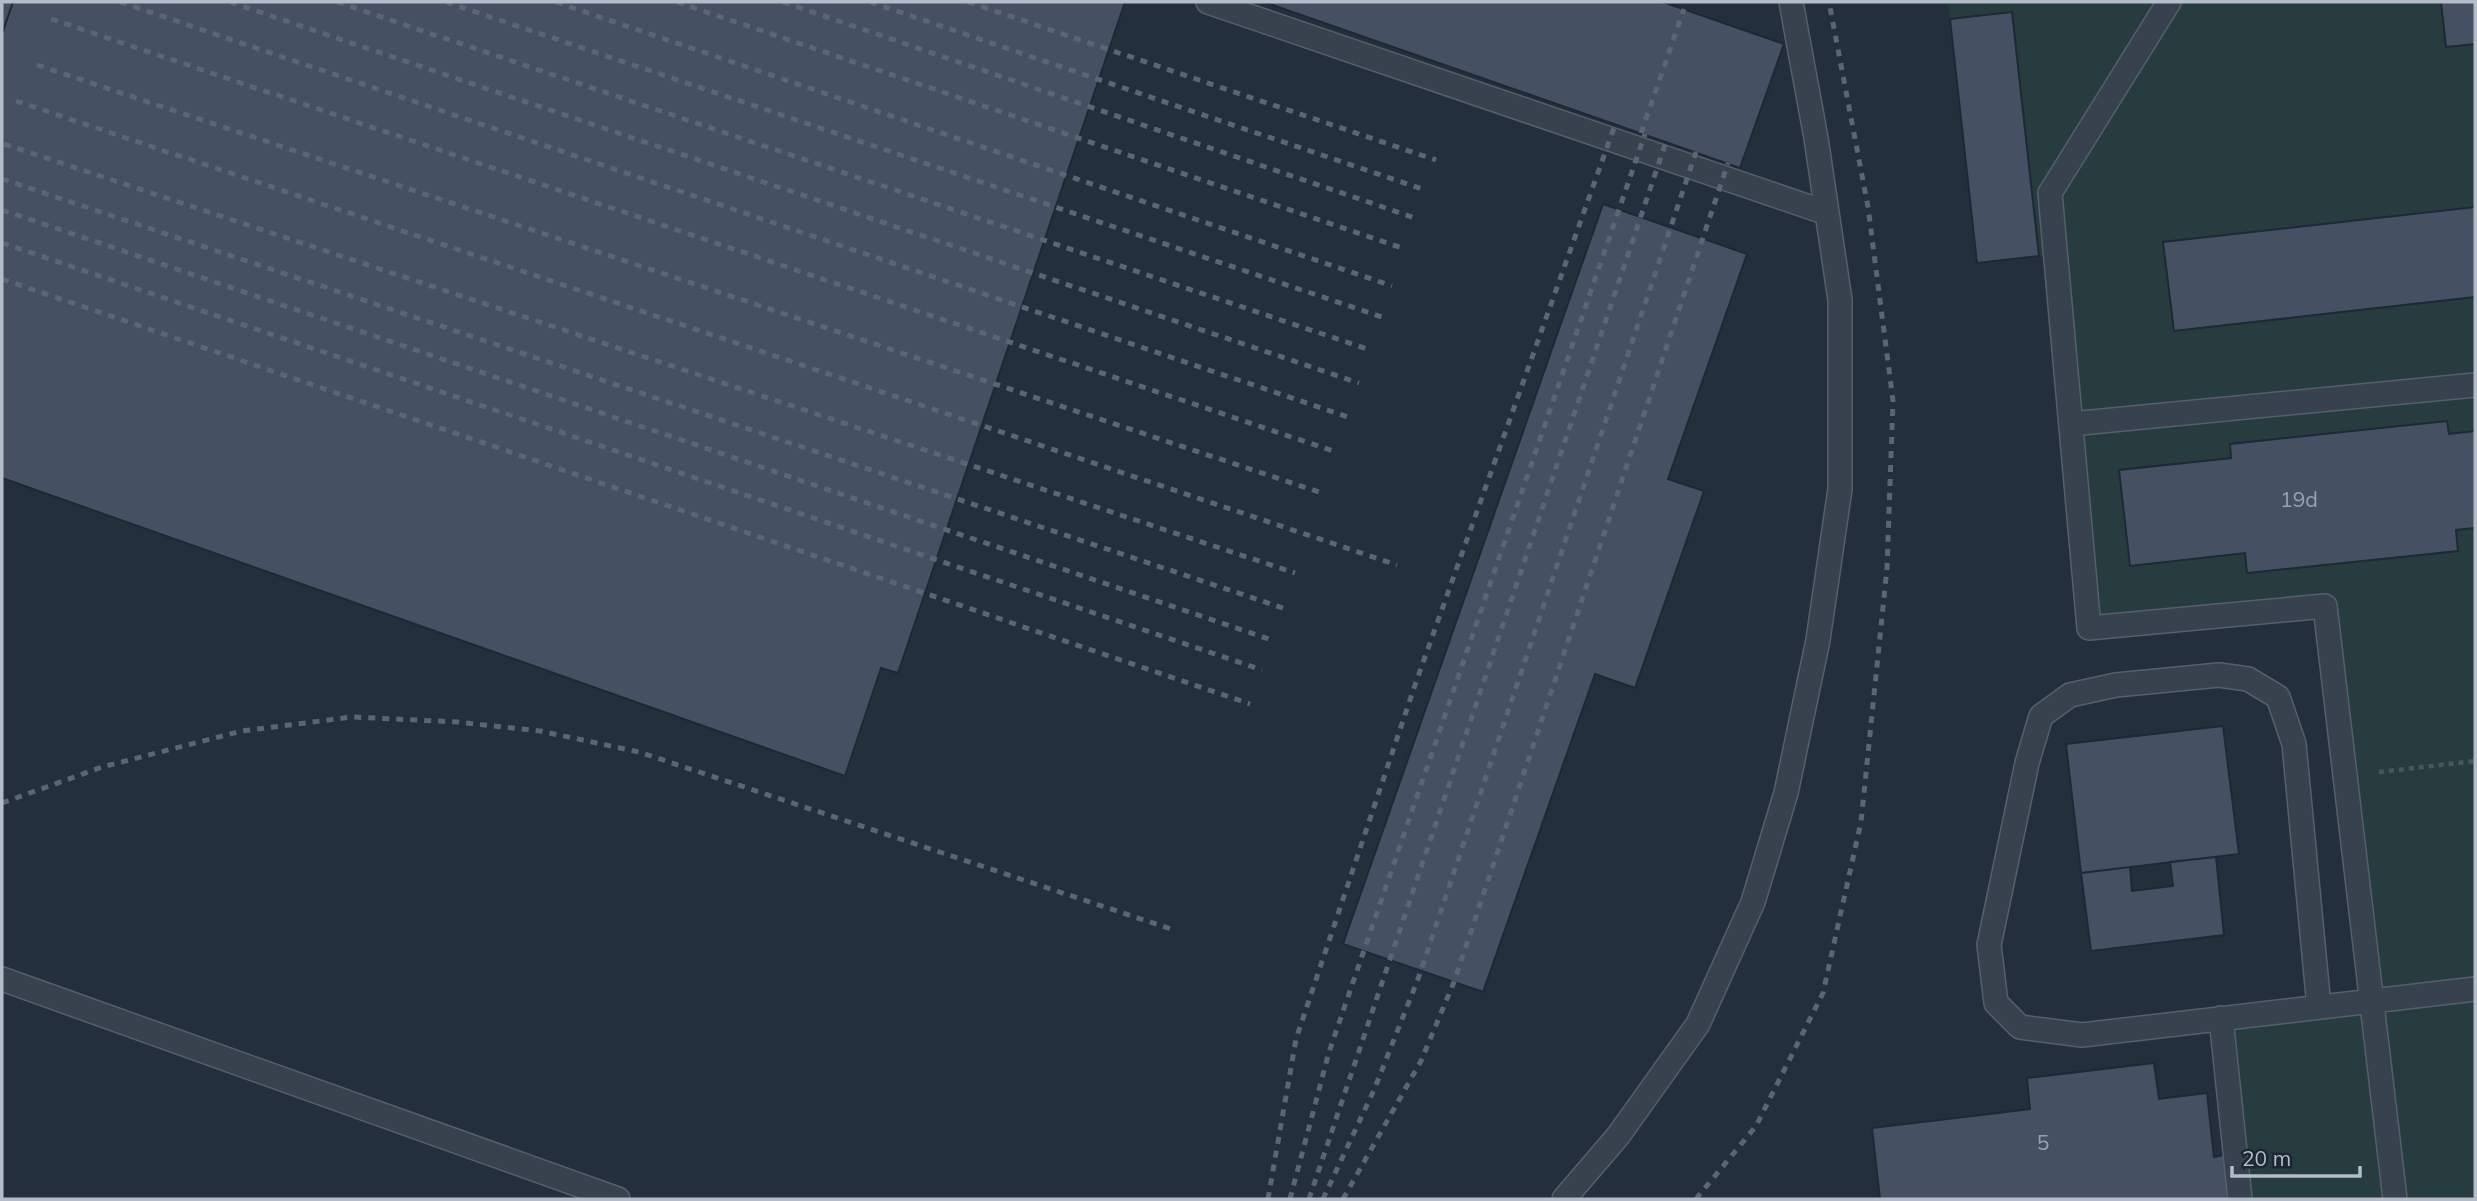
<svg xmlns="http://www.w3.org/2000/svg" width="2477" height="1201" font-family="Mulish,sans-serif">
<rect width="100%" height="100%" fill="#242f3e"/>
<!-- green -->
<path fill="#263c3f" d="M1948,2h527v1197h-235l-19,-181 151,-17 -46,-394 -237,21 -34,-373 -16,1 -28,-244 -61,7z"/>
<!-- building -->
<path fill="#455162" stroke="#1f2835" stroke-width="2" d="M2,2h11l-11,32z
M13,2h1112l-227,671 -17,-5 -36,108 -843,-298v-444z
M1264,2h399l121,42 -44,124z
M2441,2h34v42l-29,3z
M2012,12l27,244 -62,7 -27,-244z
M1603,204l144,50 -79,225 36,12 -69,197 -40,-14 -112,318 -140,-48z
M2475,207v90l-301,34 -11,-89z
M2447,421l2,13 26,-3v97l-19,2 2,21 -211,22 -2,-20 -115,13 -11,-96 112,-12 -1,-14z
M2223,726l16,128 -158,19 -15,-129z
M2216,857l8,78 -133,16 -10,-78 49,-6 2,24 41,-5 -3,-24z
M2154,1063l5,36 48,-6 7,64 10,-2 5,44h-349l-8,-71 158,-19 -3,-31z"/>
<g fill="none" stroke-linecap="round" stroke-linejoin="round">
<defs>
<path id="service" d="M1208,2l619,211
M2169,2l-119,191 39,435 236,-22 70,593
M2071,424l404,-39
M2,979l616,220
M2319,1007l-25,-263 -16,-47 -30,-18 -29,-4 -103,10 -46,10 -29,21 -14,47 -38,182 7,58 24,24 62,8 393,-46
M2221,1018l19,181
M1564,1199l54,-63 80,-112 55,-122 33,-109 32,-153 22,-151v-189l-24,-162 -25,-136"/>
</defs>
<!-- service casing -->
<use href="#service" stroke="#565f6c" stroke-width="26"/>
<!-- path -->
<path stroke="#44595c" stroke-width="4.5" stroke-dasharray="5 5" stroke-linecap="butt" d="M2379,772l96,-11"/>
<!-- service -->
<use href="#service" stroke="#38414e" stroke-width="23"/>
<!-- rail -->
<path stroke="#5a6575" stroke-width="5" stroke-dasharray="7 7" stroke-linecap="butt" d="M120,2l1228,415
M230,2l1129,381
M337,2l1033,348
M446,2l936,315
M556,2l836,284
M677,2l728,247
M783,2l632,216
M870,2l555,188
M968,2l468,158
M51,19l1285,433
M37,65l1285,428
M16,101l1381,464
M1641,133l43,-124
M4,144l1291,429
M2,179l1281,429
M2,210l1270,430
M2,243l1260,427
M2,279l1248,425
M2,803l100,-36 140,-36 110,-14 106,5 82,9 99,21 535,178
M1268,1199l28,-160 119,-354 200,-560
M1290,1199l39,-147 316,-918
M1309,1199l357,-1057
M1323,1199l51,-109 44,-111 278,-827
M1343,1199l78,-138 33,-79 274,-819
M1696,1199l60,-73 67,-133 38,-171 26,-254 6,-167 -25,-194 -39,-205"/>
</g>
<g text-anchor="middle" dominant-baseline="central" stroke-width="5" stroke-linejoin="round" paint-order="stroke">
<!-- number labels -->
<g font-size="21" fill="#98a1af">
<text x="2299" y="499">19d</text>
<text x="2043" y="1142">5</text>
</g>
</g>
<!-- border -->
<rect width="2477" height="1201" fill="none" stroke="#b4bcc9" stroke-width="7"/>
<!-- scale -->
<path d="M2232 1166v10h128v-10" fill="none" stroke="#b4bcc9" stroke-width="3.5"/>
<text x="2242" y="1166" font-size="21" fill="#b4bcc9" stroke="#1d2633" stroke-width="5" paint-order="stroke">20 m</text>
</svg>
